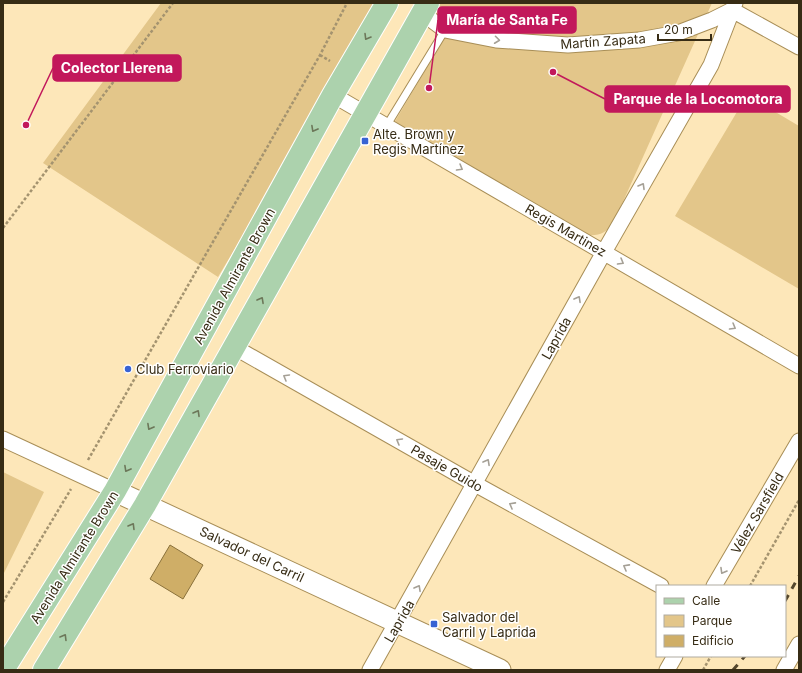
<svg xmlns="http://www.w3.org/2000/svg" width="802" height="673" font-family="Inter,sans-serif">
<rect width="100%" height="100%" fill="#fde7b9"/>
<!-- green -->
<path fill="#e3c68a" d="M161,3h221l-164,274 -175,-114z
M435,3h277l-99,221c-8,9 -13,12 -26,11l-193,-112 61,-103 -18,-11z
M747,95l52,31v163l-124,-73z
M3,472l41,20 -41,83z"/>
<!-- building -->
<path fill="#cfae67" stroke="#8a713a" d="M170,545l33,20 -20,34 -33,-20z"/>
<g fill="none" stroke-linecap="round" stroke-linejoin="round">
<defs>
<path id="service" d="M387,125l58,-95"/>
<path id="minor" d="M422,13l23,17 51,10 72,5 71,-5 39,-7 34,-13 20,-10 67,37
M333,95l466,271
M234,347l241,137 186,102
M3,439l112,52
M714,586l85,-145
M370,670l234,-418 107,-187 24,-62
M667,670l8,-14
M784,670l15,-26"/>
<path id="secondary" d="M115,491l385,179"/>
<path id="primary" d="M3,670l112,-179 218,-396 54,-92
M44,670l101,-165 283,-502"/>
</defs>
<!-- service casing -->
<use href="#service" stroke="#a88e57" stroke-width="9"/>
<!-- minor casing -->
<use href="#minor" stroke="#a88e57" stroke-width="17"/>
<!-- secondary casing -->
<use href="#secondary" stroke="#a88e57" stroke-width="23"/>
<!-- primary casing -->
<use href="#primary" stroke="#fff" stroke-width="24"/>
<!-- path -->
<path stroke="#a4936f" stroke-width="2.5" stroke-dasharray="3 2" stroke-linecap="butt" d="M320,55l10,6
M3,228l170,-225
M88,460l232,-405 27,-52
M750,586l49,-86
M3,602l68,-113
M703,670l8,-14"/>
<!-- service -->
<use href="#service" stroke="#fff" stroke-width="7"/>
<!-- minor -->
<use href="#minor" stroke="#fff" stroke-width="15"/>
<!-- secondary -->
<use href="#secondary" stroke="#fff" stroke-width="21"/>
<!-- primary -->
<use href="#primary" stroke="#acd2ad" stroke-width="22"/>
<!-- rail -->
<path stroke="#54472d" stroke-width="3" stroke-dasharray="7 7" stroke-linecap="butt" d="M785,601l14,-25
M733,670l12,-14"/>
</g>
<!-- one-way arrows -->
<defs><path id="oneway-chevron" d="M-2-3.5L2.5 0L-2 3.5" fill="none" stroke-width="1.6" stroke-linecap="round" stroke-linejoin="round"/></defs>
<g stroke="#6c7759">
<use href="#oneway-chevron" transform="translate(367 37) rotate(121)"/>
<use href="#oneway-chevron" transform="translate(314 129) rotate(119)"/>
<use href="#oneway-chevron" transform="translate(261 300) rotate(-61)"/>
<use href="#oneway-chevron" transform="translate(197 413) rotate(-60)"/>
<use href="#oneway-chevron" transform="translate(150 427) rotate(119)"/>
<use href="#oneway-chevron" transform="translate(127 469) rotate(119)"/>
<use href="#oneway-chevron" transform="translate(132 526) rotate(-59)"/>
<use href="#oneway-chevron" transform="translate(64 637) rotate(-59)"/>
</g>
<g stroke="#a5a096">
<use href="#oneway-chevron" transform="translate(497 40) rotate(7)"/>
<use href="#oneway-chevron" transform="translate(460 168) rotate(30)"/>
<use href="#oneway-chevron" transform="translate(642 186) rotate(-60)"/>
<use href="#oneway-chevron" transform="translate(621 262) rotate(30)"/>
<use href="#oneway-chevron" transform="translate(578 299) rotate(-61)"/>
<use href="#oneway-chevron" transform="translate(733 327) rotate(30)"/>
<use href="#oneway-chevron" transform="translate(286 377) rotate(-150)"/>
<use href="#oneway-chevron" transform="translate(399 441) rotate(-150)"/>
<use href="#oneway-chevron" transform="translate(487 462) rotate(-61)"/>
<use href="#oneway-chevron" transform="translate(512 505) rotate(-151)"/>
<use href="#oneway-chevron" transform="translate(626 567) rotate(-151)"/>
<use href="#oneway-chevron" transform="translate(723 571) rotate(120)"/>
<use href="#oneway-chevron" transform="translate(418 588) rotate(-61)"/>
</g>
<!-- markers -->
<g fill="#3863d3" stroke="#fff" stroke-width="1.5">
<rect x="361" y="137" width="8" height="8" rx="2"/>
<circle cx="128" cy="369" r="4"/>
<rect x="430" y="620" width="8" height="8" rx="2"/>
</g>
<g text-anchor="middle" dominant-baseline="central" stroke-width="3" stroke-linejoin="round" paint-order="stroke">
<!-- street labels -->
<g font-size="13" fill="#372c15" stroke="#fff">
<text transform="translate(603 41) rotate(-4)">Martín Zapata</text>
<text transform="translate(566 230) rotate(30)">Regis Martinez</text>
<text transform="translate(234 276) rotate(-61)">Avenida Almirante Brown</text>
<text transform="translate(556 338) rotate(-61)">Laprida</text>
<text transform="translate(447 468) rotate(30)">Pasaje Guido</text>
<text transform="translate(757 513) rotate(-60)">Vélez Sarsfield</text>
<text transform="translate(252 554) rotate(25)">Salvador del Carril</text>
<text transform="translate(74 557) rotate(-58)">Avenida Almirante Brown</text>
<text transform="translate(399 621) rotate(-60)">Laprida</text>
</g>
<!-- poi labels -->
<g font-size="13" fill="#372c15" stroke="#fff" text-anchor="start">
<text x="373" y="134">Alte. Brown y<tspan x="373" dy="15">Regis Martínez</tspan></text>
<text x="136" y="369">Club Ferroviario</text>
<text x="442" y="617">Salvador del<tspan x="442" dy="15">Carril y Laprida</tspan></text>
</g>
</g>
<!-- callouts -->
<path fill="none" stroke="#c2185b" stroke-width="1.5" d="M429 88L438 20M26 125L53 68M553 72L605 99"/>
<g fill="#c2185b" stroke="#fff" stroke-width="1.5">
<circle cx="429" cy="88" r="4"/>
<circle cx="26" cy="125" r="4"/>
<circle cx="553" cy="72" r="4"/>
</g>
<g fill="#c2185b" stroke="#c2185b" stroke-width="1.5">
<rect x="438" y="7" width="138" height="26" rx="4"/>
<rect x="53" y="55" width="128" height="26" rx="4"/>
<rect x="605" y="86" width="185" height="26" rx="4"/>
</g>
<g font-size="14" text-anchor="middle" font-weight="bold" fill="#fff">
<text x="507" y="25">María de Santa Fe</text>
<text x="117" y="73">Colector Llerena</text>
<text x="698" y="104">Parque de la Locomotora</text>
</g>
<!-- border -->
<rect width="802" height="673" fill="none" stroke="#372c15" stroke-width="8"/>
<!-- legend -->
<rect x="656" y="585" width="130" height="72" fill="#ffffff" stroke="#afaba1"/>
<rect x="664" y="598" width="20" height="6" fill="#acd2ad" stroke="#afaba1"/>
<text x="692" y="605" font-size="12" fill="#372c15">Calle</text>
<rect x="664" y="615" width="20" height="12" fill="#e3c68a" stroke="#afaba1"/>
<text x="692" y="625" font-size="12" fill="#372c15">Parque</text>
<rect x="664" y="635" width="20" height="12" fill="#cfae67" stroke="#afaba1"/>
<text x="692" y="645" font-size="12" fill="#372c15">Edificio</text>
<!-- scale -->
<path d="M658 34v6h53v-6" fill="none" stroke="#372c15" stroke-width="2"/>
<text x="664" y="34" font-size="12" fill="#372c15" stroke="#ffffff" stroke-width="3" paint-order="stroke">20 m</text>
</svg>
